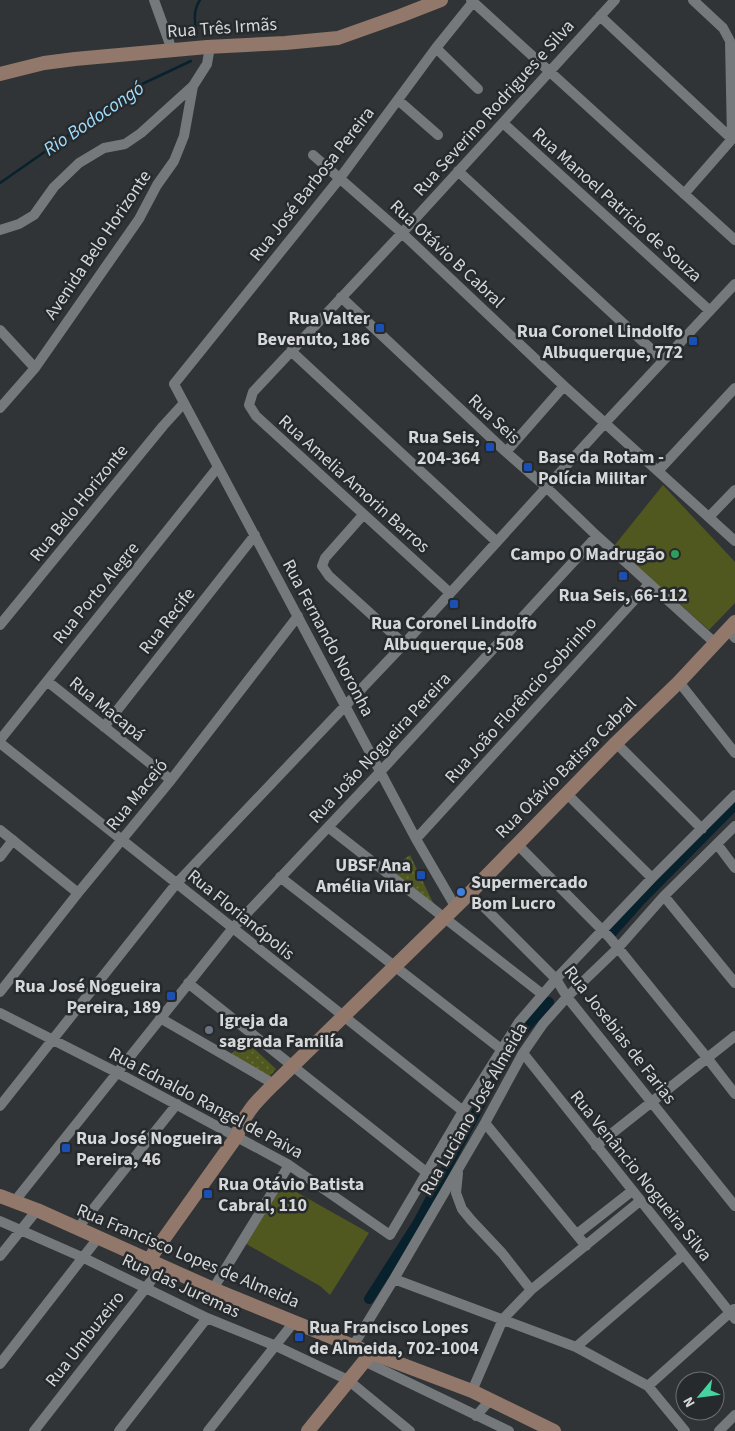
<svg xmlns="http://www.w3.org/2000/svg" width="735" height="1431" font-family="'Source Sans 3',sans-serif">
<defs>
<pattern id="park-dots" width="8" height="8" patternUnits="userSpaceOnUse" patternTransform="scale(1.25)"><rect width="8" height="8" fill="#50581f"/><path d="M2 2h.1M6 6h.1" fill="none" stroke="#686f3f" stroke-width="1.8" stroke-linecap="round"/></pattern>
</defs>
<rect width="100%" height="100%" fill="#313436"/>
<!-- park -->
<path fill="url(#park-dots)" d="M410,855l28,58 -51,-41z
M246,1041l30,28 -8,9 -38,-23z"/>
<!-- garden -->
<path fill="#50581f" d="M663,485l72,77v41l-26,27 -95,-84z
M282,1184l87,49 -39,62 -10,-9 -77,-44z"/>
<g fill="none" stroke-linecap="round" stroke-linejoin="round">
<!-- stream -->
<path stroke="#07212d" stroke-width="2.5" d="M197,33c-3,-11 -4,-23 3,-33
M0,183l142,-99 49,-23"/>
<!-- canal -->
<path stroke="#07212d" stroke-width="10" d="M610,935l31,-35 94,-95
M369,1299l48,-75 97,-183 35,-39"/>
<!-- street -->
<path stroke="#75797c" stroke-width="10" d="M154,0l18,50
M471,0l264,240
M600,16l132,123 3,-1
M436,48l42,41
M398,100l40,35
M503,123l207,188
M313,155l89,78 162,153 171,155
M458,171l205,189
M684,194l48,-55 -2,-98 -7,-13 -30,-28
M0,230l19,-6 15,-9 20,-28 25,-24 25,-15 21,-4 16,-11 52,-47 14,-22 3,-17
M341,297l165,155 40,35 51,49 118,107
M0,330l35,38
M291,351l206,191
M0,408l35,-40 104,-149 18,-34 17,-24 10,-25 9,-50
M506,452l58,-66
M659,470l76,-82
M363,515l-38,43 -3,8 7,10 75,68
M709,517l26,-27
M450,593l-194,-177 -7,-11 4,-13 149,-159 213,-233
M0,625l163,-199 21,-23
M728,629l7,9
M47,681l124,99
M679,682l56,71
M104,727l151,-192
M0,740l218,-273
M0,743l463,368
M616,743l86,86
M567,794l85,84
M328,827l214,167
M0,830l78,63
M416,839l233,-255
M517,844l93,94 98,121 27,35
M717,844l18,24
M0,857l13,-17
M280,877l221,172
M470,893l86,86 11,18 168,209
M664,896l71,87
M455,906l-39,-67 -242,-455 166,-206 96,-130 37,-46
M188,983l238,189
M0,992l78,-99 93,-113 127,-164
M0,1013l116,59 173,93 101,70 73,-124 56,-89 37,-43 96,-101 83,-83
M160,1018l114,66
M523,1053l212,266
M0,1106l176,-222 228,-240 201,-221 130,-139
M485,1123l101,123
M596,1146l139,-110
M458,1173l-2,20 6,16 9,11 31,33 29,37
M14,1202l218,-273 148,-157 217,-236
M0,1221l84,37 123,60 69,28 72,34 62,51
M77,1229l100,-125
M577,1234l55,-43
M0,1256l37,-46
M394,1279l182,68 72,39 37,45
M213,1289l76,-124
M353,1346l41,-67 91,-156 38,-70 20,-29 24,-27 51,-49 46,-52 71,-70
M576,1347l107,-92
M364,1361l145,70
M0,1364l98,-126
M648,1386l86,-77
M472,1391l31,-72 28,-29 109,-89
M476,1416l15,-17
M34,1431l111,-142 16,-22
M119,1431l88,-113
M208,1431l86,-109
M719,1431l16,-16"/>
<!-- secondary -->
<path stroke="#91786a" stroke-width="14" d="M0,74l44,-11 31,-4 132,-12 78,-4 53,-5 62,-22 41,-16
M0,1196l37,14 176,79 140,57 119,45 82,40
M148,1261l89,-125c6,-22 21,-36 37,-52l196,-191 146,-150 63,-61 56,-60
M308,1431l63,-78"/>
</g>
<!-- markers -->
<g fill="#1a4fb4" stroke="#272a2c" stroke-width="2">
<rect x="375" y="323" width="10" height="10" rx="2.5"/>
<rect x="688" y="336" width="10" height="10" rx="2.5"/>
<rect x="485" y="442" width="10" height="10" rx="2.5"/>
<rect x="523" y="462" width="10" height="10" rx="2.5"/>
<rect x="618" y="571" width="10" height="10" rx="2.5"/>
<rect x="449" y="599" width="10" height="10" rx="2.5"/>
<rect x="416" y="870" width="10" height="10" rx="2.5"/>
<rect x="166" y="991" width="10" height="10" rx="2.5"/>
<rect x="61" y="1143" width="10" height="10" rx="2.5"/>
<rect x="203" y="1189" width="10" height="10" rx="2.5"/>
<rect x="294" y="1332" width="10" height="10" rx="2.5"/>
</g>
<circle fill="#2e9e5b" stroke="#272a2c" stroke-width="2" cx="675" cy="554" r="5"/>
<circle fill="#3f7fe0" stroke="#272a2c" stroke-width="2" cx="461" cy="892" r="5"/>
<circle fill="#6b7280" stroke="#272a2c" stroke-width="2" cx="209" cy="1030" r="5"/>
<g text-anchor="middle" dominant-baseline="central" stroke-width="5" stroke-linejoin="round" paint-order="stroke">
<!-- street labels -->
<g font-size="18" fill="#d5d7d9" stroke="#272a2c">
<text transform="translate(222 28) rotate(-4)">Rua Três Irmãs</text>
<text transform="translate(494 108) rotate(-48)">Rua Severino Rodrigues e Silva</text>
<text transform="translate(312 184) rotate(-52)">Rua José Barbosa Pereira</text>
<text transform="translate(617 205) rotate(42)">Rua Manoel Patricio de Souza</text>
<text transform="translate(98 245) rotate(-56)">Avenida Belo Horizonte</text>
<text transform="translate(447 254) rotate(43)">Rua Otávio B Cabral</text>
<text transform="translate(494 419) rotate(43)">Rua Seis</text>
<text transform="translate(354 484) rotate(42)">Rua Amelia Amorin Barros</text>
<text transform="translate(79 503) rotate(-51)">Rua Belo Horizonte</text>
<text transform="translate(96 593) rotate(-51)">Rua Porto Alegre</text>
<text transform="translate(167 621) rotate(-52)">Rua Recife</text>
<text transform="translate(328 638) rotate(62)">Rua Fernando Noronha</text>
<text transform="translate(521 700) rotate(-48)">Rua João Florêncio Sobrinho</text>
<text transform="translate(107 709) rotate(39)">Rua Macapá</text>
<text transform="translate(380 748) rotate(-47)">Rua João Nogueira Pereira</text>
<text transform="translate(566 768) rotate(-45)">Rua Otávio Batisra Cabral</text>
<text transform="translate(137 795) rotate(-51)">Rua Maceió</text>
<text transform="translate(241 915) rotate(39)">Rua Florianópolis</text>
<text transform="translate(620 1035) rotate(52)">Rua Josebias de Farias</text>
<text transform="translate(206 1103) rotate(28)">Rua Ednaldo Rangel de Paiva</text>
<text transform="translate(474 1109) rotate(-60)">Rua Luciano José Almeida</text>
<text transform="translate(641 1176) rotate(51)">Rua Venâncio Nogueira Silva</text>
<text transform="translate(188 1256) rotate(23)">Rua Francisco Lopes de Almeida</text>
<text transform="translate(181 1286) rotate(25)">Rua das Juremas</text>
<text transform="translate(85 1339) rotate(-52)">Rua Umbuzeiro</text>
</g>
<!-- poi labels -->
<g font-size="18" font-weight="bold" fill="#d5d7d9" stroke="#272a2c" text-anchor="end">
<text x="370" y="318">Rua Valter<tspan x="370" dy="21">Bevenuto, 186</tspan></text>
<text x="683" y="331">Rua Coronel Lindolfo<tspan x="683" dy="21">Albuquerque, 772</tspan></text>
<text x="480" y="437">Rua Seis,<tspan x="480" dy="21">204-364</tspan></text>
<text x="538" y="457" text-anchor="start">Base da Rotam -<tspan x="538" dy="21">Polícia Militar</tspan></text>
<text x="665" y="554">Campo O Madrugão</text>
<text x="623" y="595" text-anchor="middle">Rua Seis, 66-112</text>
<text x="454" y="623" text-anchor="middle">Rua Coronel Lindolfo<tspan x="454" dy="21">Albuquerque, 508</tspan></text>
<text x="411" y="865">UBSF Ana<tspan x="411" dy="21">Amélia Vilar</tspan></text>
<text x="471" y="882" text-anchor="start">Supermercado<tspan x="471" dy="21">Bom Lucro</tspan></text>
<text x="161" y="986">Rua José Nogueira<tspan x="161" dy="21">Pereira, 189</tspan></text>
<text x="219" y="1020" text-anchor="start">Igreja da<tspan x="219" dy="21">sagrada Familía</tspan></text>
<text x="76" y="1138" text-anchor="start">Rua José Nogueira<tspan x="76" dy="21">Pereira, 46</tspan></text>
<text x="218" y="1184" text-anchor="start">Rua Otávio Batista<tspan x="218" dy="21">Cabral, 110</tspan></text>
<text x="309" y="1327" text-anchor="start">Rua Francisco Lopes<tspan x="309" dy="21">de Almeida, 702-1004</tspan></text>
</g>
<!-- water labels -->
<g font-size="19" font-style="italic" fill="#a0ddfd" stroke="#272a2c">
<text transform="translate(94 119) rotate(-34)">Rio Bodocongó</text>
</g>
</g>
<!-- north arrow -->
<g transform="translate(700 1396) rotate(241)"><circle r="24" fill="#272a2c" stroke="#6d6f71"/>
<path d="M0-4L9 19L0 12L-9 19Z" fill="#45d49f"/>
<text y="-8" font-size="14" font-weight="bold" text-anchor="middle" fill="#d5d7d9">N</text>
</g>
</svg>
